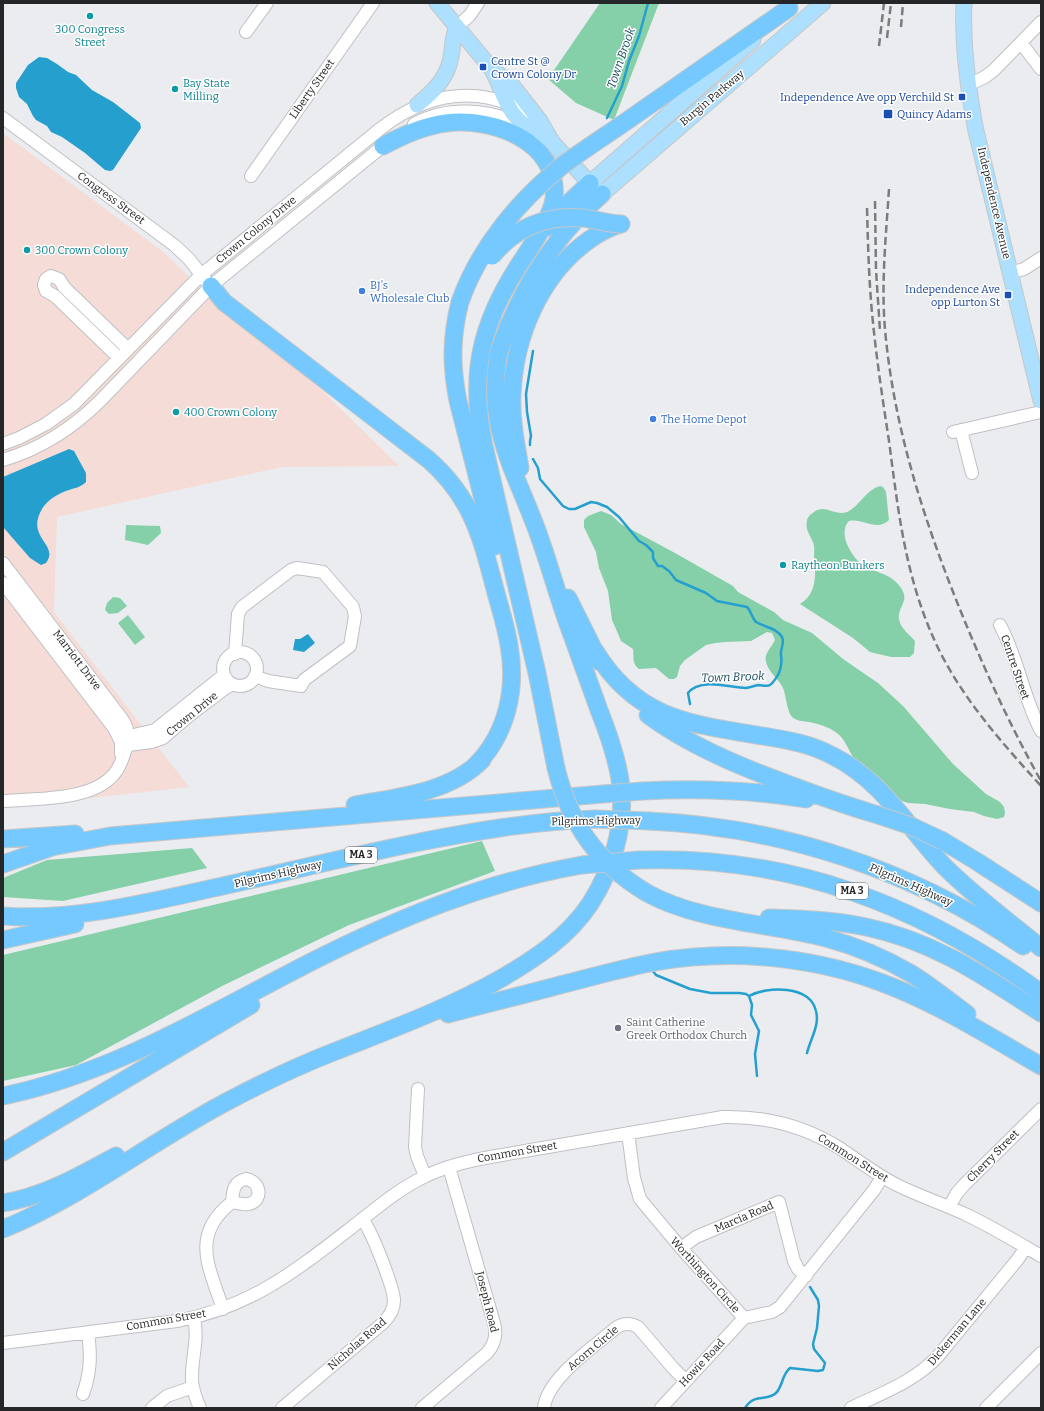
<svg xmlns="http://www.w3.org/2000/svg" width="1044" height="1411" font-family="Bitter,serif">
<rect width="100%" height="100%" fill="#ebecef"/>
<!-- commercial -->
<path fill="#f6dcd6" d="M3,133l163,121 51,51 78,59 104,102 -117,1 -225,50 -3,95 135,175 -186,21z"/>
<!-- green -->
<path fill="#85d0a8" d="M600,3h59l-45,117 -38,-17 -28,-24z
M880,486l3,1 3,5 3,28c-12,12 -26,-2 -40,1 -12,12 3,37 15,45 10,6 23,7 32,16 18,18 1,23 3,37 1,9 11,16 16,22l-1,12 -4,4h-19l-21,-5 -17,-14 -53,-34c17,-10 16,-29 14,-47 0,-5 1,-10 -1,-15 -3,-7 -8,-13 -6,-21 0,-4 4,-7 7,-9 11,-9 22,6 35,-1 11,-6 17,-21 31,-25z
M601,511l10,4 10,9 54,29 58,33 5,6 36,20 9,8 29,13 31,26 35,24 25,23 50,58 33,30 14,8 4,5 1,6 -1,4 -7,2 -13,-3 -10,-4 -24,-3 -25,-5 -17,-1 -6,-2 -48,-43c-6,-8 -8,-18 -17,-25 -8,-6 -18,-9 -28,-11 -6,-1 -13,-1 -17,-5 -5,-5 -6,-22 -9,-29 -4,-9 -15,-16 -17,-26 -2,-9 5,-14 9,-22l-3,-7 -5,-1 -16,9 -26,1 -10,1 -9,2 -21,15 -5,6 -3,11 -3,2h-5l-13,-11 -17,1c-7,-5 -5,-12 -6,-20l-12,-8 -2,-5 -7,-16 -4,-29 -9,-23 -3,-16 -12,-25v-7l4,-4z
M126,525l34,1 1,7 -13,12 -23,-5z
M113,597l7,1 7,8 -9,7 -9,1 -4,-4 2,-7z
M128,615l17,22 -10,8 -17,-22z
M482,841l13,30 -146,54 -125,60 -148,80 -73,16v-126z
M192,848l15,20 -144,33 -60,-4v-19l44,-18z"/>
<!-- water -->
<path fill="#25a0ce" d="M39,57l8,1 10,6 11,8 8,3 16,15 21,12 27,21 1,5 -28,42 -3,1 -5,-1 -20,-17 -23,-16 -11,-5 -4,-6 -11,-6 -3,-4 -6,-12 -8,-7 -3,-9v-5l12,-18z
M69,449l5,2 12,22v9c-5,5 -11,6 -17,8 -10,3 -22,10 -27,19 -17,29 18,35 4,54l-5,2 -11,-7 -27,-31v-50z
M308,634l7,9 -11,9 -11,-2 2,-11h5z"/>
<g fill="none" stroke-linecap="round" stroke-linejoin="round">
<!-- stream -->
<path stroke="#25a0ce" stroke-width="2.5" d="M607,118l15,-32 7,-25 10,-25 9,-33
M530,445v-4l1,-5 -4,-24 -1,-18 7,-43
M533,459l5,9 2,11 23,27 6,3h6l16,-7 6,1 10,4 12,10 20,24 7,4 7,7v6l5,8h4l7,5 7,9 30,13 11,8 30,6c4,4 5,11 9,15 8,5 21,6 26,15 3,6 -2,12 -1,18 1,7 0,14 -3,20 -2,3 -5,8 -8,10 -3,2 -8,0 -12,0 -4,1 -7,2 -12,3 -16,0 -46,-11 -58,5l2,11
M652,970l4,5 34,14 21,4h28l7,1 3,2 3,9 -1,10 8,16 -4,23 2,22
M749,996c18,-10 61,-11 67,15 4,14 -6,29 -9,42
M745,1408c10,-16 22,-6 31,-15 7,-7 6,-19 14,-25l28,3 5,-1 2,-7 -11,-14 -1,-5 4,-16 2,-22 -1,-6 -8,-13"/>
<defs>
<path id="minor" d="M457,27l13,-12 8,-12
M246,32l21,-29
M1021,43l20,26
M968,85l17,-8 9,-7 47,-48
M3,118l171,127 15,14 17,22
M414,124c33,-18 75,-16 109,2
M251,176l122,-173
M1010,273l14,-4 17,-11
M119,358l-64,-62 -9,-5 -2,-6 2,-6 5,-3 8,3 5,8 64,62
M961,430l11,43
M953,432l88,-20
M3,444l16,-6 27,-14 28,-20 127,-129 179,-146c49,-38 102,-46 156,-11
M3,460c37,-11 71,-33 98,-60l110,-114 178,-145
M3,563l119,156c8,11 7,23 2,35 -3,10 -8,20 -16,26 -23,20 -75,19 -105,21
M3,583l111,145 7,14v12
M1000,625c18,33 23,72 41,106
M223 669a17 17 0 1 1 34 0a17 17 0 1 1-34 0Z
M235,654l3,-40 4,-7 49,-37 6,-2 26,4 30,35 2,9 -5,30 -46,34 -3,6 -33,-5 -13,-5
M121,738l34,-8 69,-55
M121,746l30,-4 12,-4 27,-23 33,-25 9,-6
M418,1089l-3,58 2,9 8,20
M628,1133l6,45 6,21 41,49 63,70
M246,1179c14,2 18,21 3,25 -5,1 -12,-1 -17,-2 1,-11 1,-20 14,-23z
M949,1207l8,-14 7,-8 77,-76
M681,1248l15,-11 83,-35 15,59 4,8 8,7
M223,1309c-14,-42 -33,-74 9,-107
M194,1318c5,23 -3,40 -2,63 1,9 4,18 8,27
M744,1318l28,-6 8,-5 94,-117 8,-13
M3,1343l174,-22c75,-14 121,-52 179,-97 22,-17 44,-36 70,-48 22,-11 46,-16 70,-20l227,-39c42,-1 82,9 118,32 18,12 36,26 56,36 22,11 47,19 70,30 25,12 50,27 74,41
M83,1394c8,-22 8,-39 5,-62
M152,1408l15,-12 26,-9
M282,1408l101,-85c6,-6 11,-13 11,-22 0,-13 -23,-72 -32,-82
M422,1408l65,-55c8,-9 10,-19 7,-30l-45,-156
M544,1408c3,-30 51,-62 73,-81 7,-4 14,-4 21,0l35,41 13,13
M661,1408l83,-90
M851,1408c31,-15 65,-27 88,-53l79,-96 8,-12
M986,1408l55,-55"/>
<path id="major" d="M437,3l54,65c11,18 14,41 31,55 9,8 20,11 30,18
M964,3c-2,44 4,86 12,128l65,270
M491,68l21,17 28,36 12,21 32,35 18,17 221,-191
M417,105c16,-13 30,-26 34,-48 2,-11 1,-20 6,-30
M590,183l163,-143"/>
<path id="highway" d="M621,125l168,-117
M383,146c20,-11 40,-20 63,-23 46,-6 114,18 108,76 -3,19 -24,49 -35,66 -39,60 -50,111 -35,181l53,227 19,95
M548,227l23,-26 19,-18
M211,286l13,16 9,7 196,151c43,38 52,76 66,129 5,19 11,37 14,56 8,44 -2,91 -36,123
M460,302c-9,35 -9,64 -2,99l37,145
M520,468c-4,-24 -9,-48 -8,-72 2,-59 28,-121 77,-156 10,-7 20,-13 32,-16
M568,598l32,64
M595,651c42,69 96,73 168,85 25,4 48,8 70,20 49,24 75,72 111,110 30,30 64,55 97,82
M648,715c36,27 79,46 121,62 36,14 72,27 109,38
M643,791c55,-3 109,-1 163,8
M355,805c43,-8 94,-12 127,-45
M649,821c133,6 264,49 374,125
M3,839l72,-5
M943,841l33,20 65,42
M639,860c151,-5 282,45 402,133
M3,864l49,-17 58,-11 493,-42
M647,893c53,29 121,30 179,45 30,8 58,20 84,35 20,12 38,27 57,41
M3,916c69,5 139,-12 206,-27 69,-15 137,-32 206,-46 60,-12 119,-22 180,-24
M769,918c32,1 65,2 97,9 68,14 118,49 175,86
M3,940l72,-16
M448,1014c37,-10 75,-19 112,-29 32,-8 63,-17 95,-23 75,-13 154,-6 225,20 57,21 109,54 161,84
M3,1096c111,-23 208,-83 308,-134 87,-44 174,-80 271,-97
M3,1152l248,-147
M3,1203c42,-7 76,-27 113,-47
M3,1229c81,-33 150,-89 227,-129 34,-18 70,-35 106,-49 56,-22 113,-43 166,-73 34,-20 66,-41 88,-74 22,-34 35,-77 31,-117 -3,-27 -12,-52 -22,-77 -9,-25 -18,-50 -27,-75 -14,-36 -23,-74 -37,-110 -12,-32 -28,-63 -35,-96 -5,-23 -6,-48 -2,-72 3,-14 9,-28 15,-41 21,-47 51,-88 89,-122"/>
</defs>
<!-- minor casing -->
<use href="#minor" stroke="#bec0c3" stroke-width="14"/>
<!-- major casing -->
<use href="#major" stroke="#c6c7c7" stroke-width="17"/>
<!-- highway casing -->
<use href="#highway" stroke="#c6c7c7" stroke-width="19"/>
<!-- minor -->
<use href="#minor" stroke="#fff" stroke-width="12"/>
<!-- major -->
<use href="#major" stroke="#addffe" stroke-width="15"/>
<!-- highway -->
<use href="#highway" stroke="#76c9fe" stroke-width="17"/>
<!-- rail -->
<path stroke="#7b7c7d" stroke-width="2.5" stroke-dasharray="8 4" stroke-linecap="butt" d="M901,27l2,-24
M887,38l4,-35
M879,46l5,-43
M889,189c-3,47 -8,94 -4,140 8,93 36,182 70,268 25,63 53,125 86,184
M875,201l1,69 4,61
M867,208c1,38 2,77 6,115 4,39 10,79 16,118 10,76 17,143 52,213 26,50 63,91 100,132"/>
<defs>
<path id="highway-bridge" d="M492,256c23,-28 53,-41 90,-38 13,1 26,6 39,6
M460,302c19,-54 59,-102 103,-137 19,-14 39,-27 58,-40
M556,768c14,56 41,95 91,125
M603,794l40,-3
M878,815l33,11 32,15
M595,819l54,2
M582,865l57,-5"/>
</defs>
<!-- highway-bridge casing -->
<use href="#highway-bridge" stroke="#c6c7c7" stroke-width="19" stroke-linecap="butt"/>
<!-- highway-bridge -->
<use href="#highway-bridge" stroke="#76c9fe" stroke-width="17"/>
</g>
<!-- markers -->
<g fill="#0f9aa8" stroke="#fff" stroke-width="1.5">
<circle cx="90" cy="16" r="4"/>
<circle cx="175" cy="89" r="4"/>
<circle cx="27" cy="250" r="4"/>
<circle cx="176" cy="412" r="4"/>
<circle cx="783" cy="565" r="4"/>
</g>
<g fill="#1a4fb4" stroke="#fff" stroke-width="1.5">
<rect x="479" y="63" width="8" height="8" rx="2"/>
<rect x="958" y="93" width="8" height="8" rx="2"/>
<rect x="883" y="109" width="10" height="10" rx="2"/>
<rect x="1004" y="291" width="8" height="8" rx="2"/>
</g>
<g fill="#3f7fe0" stroke="#fff" stroke-width="1.5">
<circle cx="362" cy="291" r="4"/>
<circle cx="653" cy="419" r="4"/>
</g>
<circle fill="#6b7280" stroke="#fff" stroke-width="1.5" cx="618" cy="1028" r="4"/>
<g text-anchor="middle" dominant-baseline="central" stroke-width="3" stroke-linejoin="round" paint-order="stroke">
<!-- shield labels -->
<g fill="#fff" stroke="#666768" stroke-width="1">
<rect x="345" y="847" width="32" height="16" rx="3"/>
<rect x="836" y="883" width="32" height="16" rx="3"/>
</g>
<g font-size="10" font-weight="bold" fill="#252627">
<text x="361" y="855">MA 3</text>
<text x="852" y="891">MA 3</text>
</g>
<!-- culture labels -->
<g font-size="11" fill="#0d838f" stroke="#fff" text-anchor="start">
<text x="90" y="29" text-anchor="middle">300 Congress<tspan x="90" dy="13">Street</tspan></text>
<text x="183" y="83">Bay State<tspan x="183" dy="13">Milling</tspan></text>
<text x="35" y="250">300 Crown Colony</text>
<text x="184" y="412">400 Crown Colony</text>
<text x="791" y="565">Raytheon Bunkers</text>
</g>
<!-- transit labels -->
<g font-size="11" fill="#164399" stroke="#fff" text-anchor="start">
<text x="491" y="61">Centre St @<tspan x="491" dy="13">Crown Colony Dr</tspan></text>
<text x="954" y="97" text-anchor="end">Independence Ave opp Verchild St</text>
<text x="897" y="114">Quincy Adams</text>
<text x="1000" y="289" text-anchor="end">Independence Ave<tspan x="1000" dy="13">opp Lurton St</tspan></text>
</g>
<!-- street labels -->
<g font-size="11" fill="#252627" stroke="#fff">
<text transform="translate(312 89) rotate(-55)">Liberty Street</text>
<text transform="translate(712 98) rotate(-40)">Burgin Parkway</text>
<text transform="translate(111 198) rotate(36)">Congress Street</text>
<text transform="translate(994 203) rotate(77)">Independence Avenue</text>
<text transform="translate(256 230) rotate(-39)">Crown Colony Drive</text>
<text transform="translate(77 660) rotate(53)">Marriott Drive</text>
<text transform="translate(1015 667) rotate(71)">Centre Street</text>
<text transform="translate(192 714) rotate(-39)">Crown Drive</text>
<text transform="translate(596 821) rotate(-1)">Pilgrims Highway</text>
<text transform="translate(278 874) rotate(-13)">Pilgrims Highway</text>
<text transform="translate(911 885) rotate(24)">Pilgrims Highway</text>
<text transform="translate(517 1152) rotate(-10)">Common Street</text>
<text transform="translate(993 1156) rotate(-45)">Cherry Street</text>
<text transform="translate(853 1158) rotate(32)">Common Street</text>
<text transform="translate(744 1217) rotate(-23)">Marcia Road</text>
<text transform="translate(705 1275) rotate(48)">Worthington Circle</text>
<text transform="translate(487 1302) rotate(76)">Joseph Road</text>
<text transform="translate(166 1320) rotate(-10)">Common Street</text>
<text transform="translate(957 1332) rotate(-50)">Dickerman Lane</text>
<text transform="translate(357 1344) rotate(-41)">Nicholas Road</text>
<text transform="translate(593 1348) rotate(-40)">Acorn Circle</text>
<text transform="translate(702 1363) rotate(-47)">Howie Road</text>
</g>
<!-- shop labels -->
<g font-size="11" fill="#366cbe" stroke="#fff" text-anchor="start">
<text x="370" y="285">BJ's<tspan x="370" dy="13">Wholesale Club</tspan></text>
<text x="661" y="419">The Home Depot</text>
</g>
<!-- worship labels -->
<g font-size="11" fill="#5b616d" stroke="#fff" text-anchor="start">
<text x="626" y="1022">Saint Catherine<tspan x="626" dy="13">Greek Orthodox Church</tspan></text>
</g>
<!-- water labels -->
<g font-size="12" font-style="italic" fill="#1d4c60" stroke="#fff">
<text transform="translate(621 58) rotate(-71)">Town Brook</text>
<text transform="translate(733 677) rotate(-2)">Town Brook</text>
</g>
</g>
<!-- border -->
<rect width="1044" height="1411" fill="none" stroke="#252627" stroke-width="8"/>
</svg>
